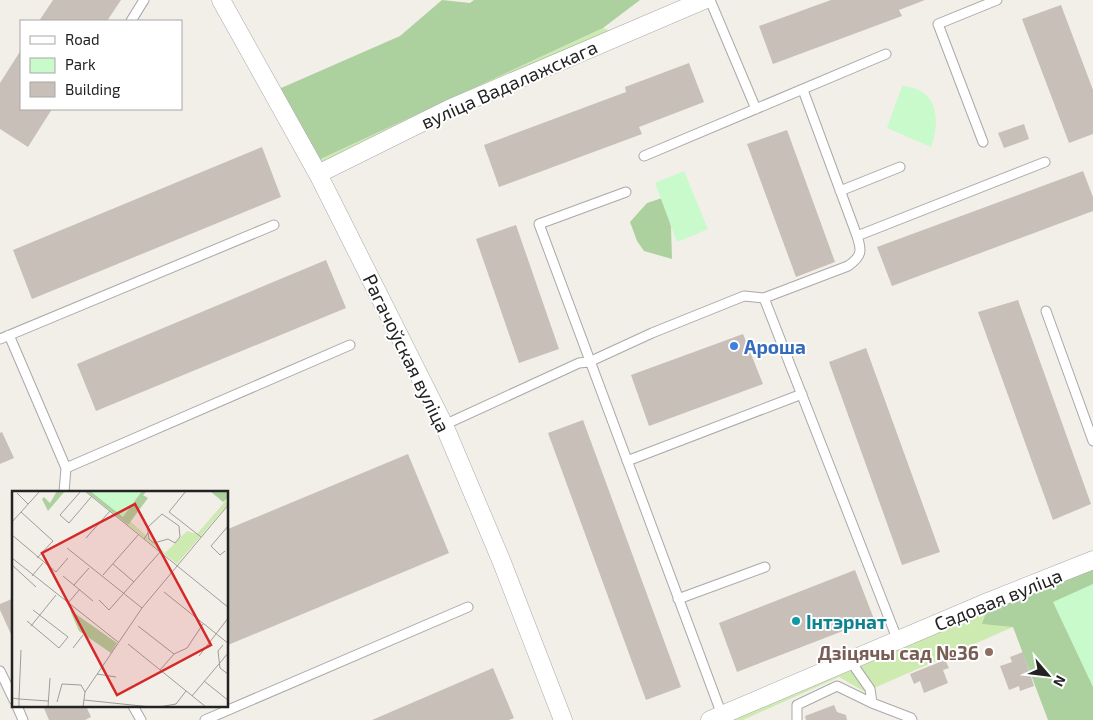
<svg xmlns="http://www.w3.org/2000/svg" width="1093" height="720" font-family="'Exo 2',sans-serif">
<rect width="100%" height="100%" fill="#f2efe9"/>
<!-- grass -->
<path fill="#cdebb0" d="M603,28l8,3 -279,135 -20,-3z
M988,607l25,20 -148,65 -26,-15 -96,43h-17z"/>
<!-- forest -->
<path fill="#add19e" d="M442,0l28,3 4,-3h166l-37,28 -291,135 -40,-71 128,-56z
M665,197l6,30 1,32 -28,-8 -7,-10 -7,-19 17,-19z
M1093,564v156h-45l-35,-93 -31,-3 6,-17z"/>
<!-- park -->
<path fill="#c8facc" d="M902,86c36,2 39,34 29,61l-44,-19z
M684,171l24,58 -31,13 -22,-59z
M1093,584v103l-40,-85z"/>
<!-- building -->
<path fill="#c7bfb8" d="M53,0h68l-14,21h-68z
M831,0h94l-26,10 3,6 -129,48 -14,-38z
M1061,5l32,85v44l-24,9 -47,-124z
M21,50v59h31l-24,38 -28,-18v-46z
M689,63l15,39 -65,25 3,7 -143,53 -15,-42 142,-53 -1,-5z
M1024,124l5,15 -25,9 -6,-15z
M787,130l48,132 -39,15 -49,-133z
M262,147l19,50 -249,102 -19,-49z
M1083,171l10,26v14l-201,75 -15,-39z
M516,225l43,124 -40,14 -43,-124z
M326,260l20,48 -250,103 -19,-47z
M1018,300l73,204 -38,16 -75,-208z
M743,334l20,50 -114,42 -18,-51z
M866,348l74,204 -38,13 -73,-203z
M583,420l98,267 -35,13 -98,-267z
M2,432l12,26 -14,6v-31z
M408,454l41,99 -221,92v-116z
M855,570l19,49 -137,53 -18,-49z
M14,598v43l-14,-31v-6z
M1023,652l11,34 -14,5 -1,-5 -10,4 -9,-24 12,-4 -2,-5z
M945,660l4,8 -6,2 5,13 -24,10 -4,-12 -6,3 -4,-10z
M493,668l21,50 -5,2h-137z
M834,705l3,7 9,3 1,5h-41l-1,-4z
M43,706h43l5,11 -6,3h-36z"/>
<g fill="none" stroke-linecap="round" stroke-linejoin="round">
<defs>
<path id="service" d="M710,0l46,109
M131,21l13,-21
M983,142l-45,-118 59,-24
M644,156l242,-102
M840,191l60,-24
M626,192l-87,32 183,491
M857,236l188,-74
M764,298l134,343
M1046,311l47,130
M9,335l57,133 -2,24
M0,339l274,-114
M444,425l135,-62 10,-1 63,-29 92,-37 20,2 84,-32c14,-10 14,-15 9,-30l-54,-146
M627,461l175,-67
M66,468l284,-123
M678,599l87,-32
M853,660l3,9 14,20 2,14
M0,671l14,29
M17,706l6,14
M133,706l8,14
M205,720l263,-113
M797,720v-15l40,-19 35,17 39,15 1,2"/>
<path id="minor" d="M221,0l97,174 126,251 57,135 62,160
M318,174l133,-66 253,-108
M710,720l280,-119 103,-41"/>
</defs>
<!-- service casing -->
<use href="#service" stroke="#a9a9a9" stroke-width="11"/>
<!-- minor casing -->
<use href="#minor" stroke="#a9a9a9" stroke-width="19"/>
<!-- service -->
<use href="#service" stroke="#fff" stroke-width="9"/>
<!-- minor -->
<use href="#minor" stroke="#fff" stroke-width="18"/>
</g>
<!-- markers -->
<circle fill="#3f7fe0" stroke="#fff" stroke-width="2" cx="734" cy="346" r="5"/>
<circle fill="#0f9aa8" stroke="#fff" stroke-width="2" cx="796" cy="621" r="5"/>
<circle fill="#8d6e63" stroke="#fff" stroke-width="2" cx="989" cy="652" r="5"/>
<g text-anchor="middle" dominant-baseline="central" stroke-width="4" stroke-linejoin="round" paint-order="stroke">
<!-- street labels -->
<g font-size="19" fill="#222" stroke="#fff">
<text transform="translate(509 84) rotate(-24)">вуліца Вадалажскага</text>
<text transform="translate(407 353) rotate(64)">Рагачоўская вуліца</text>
<text transform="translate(998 599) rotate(-22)">Садовая вуліца</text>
</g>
<!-- shop labels -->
<g font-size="19" font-weight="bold" fill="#366cbe" stroke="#fff" text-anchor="start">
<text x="744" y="346">Ароша</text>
</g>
<!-- culture labels -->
<g font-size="19" font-weight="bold" fill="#0d838f" stroke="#fff" text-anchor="start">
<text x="806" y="621">Інтэрнат</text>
</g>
<!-- education labels -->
<g font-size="19" font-weight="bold" fill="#785e54" stroke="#fff" text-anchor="end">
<text x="979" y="652">Дзіцячы сад №36</text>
</g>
</g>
<!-- overview -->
<g transform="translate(12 491)">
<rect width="216" height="216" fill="#f2efe9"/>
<path d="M216,7v6l-51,60 -49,-39 1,-5 36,33 22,-22 10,3z" fill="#cdebb0"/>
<path d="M45,0h8l-17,20 -6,-12 2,-2 6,6zM74,0h61l-4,4 5,3 -20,27zM198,0h18v7l-5,4zM58,119l47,33 -6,10 -32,-22z" fill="#add19e"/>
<path d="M78,0h52l-19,26z" fill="#c8facc"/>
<path fill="none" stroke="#9f9d99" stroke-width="1" d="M69,0l-21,24 9,8 23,-27M73,0l144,117M174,0l-17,21 32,25M5,2l11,11M9,21l32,29 -16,17M0,31l28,-31M0,44l44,37 12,-14M74,47l24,-27M132,48l4,-6v-6l14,-13 17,12 1,11 -5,6 -7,-4 -14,4 -5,-4 -1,-6M55,57l75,60M213,60l-5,4 -9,-9 18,-21M0,67l106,84M101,73l21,18M0,74l24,22M91,84l36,-41M20,85l11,-13M51,85l30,25M62,94l15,-17M152,101l65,52M87,109l10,10 51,-58M56,112l12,-14M15,130l32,27 9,-11 -35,-27M19,135l25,-31M126,135l36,28M116,153l78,63M211,154l-5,6 2,17 9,7M61,157l10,-13M9,159l-2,49 29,2M187,165l30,-39M148,179l14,-16 13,-6 16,-24M85,183l19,3M192,190l25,20M180,205l37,-44M0,207l7,1v8M72,209l67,7M45,211l5,-18 19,1 4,7M36,216l2,-29M71,216l2,-15 57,-84 87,-104M147,216l17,-3 10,-13"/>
<path fill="#d62828" fill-opacity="0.15" stroke="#d62828" stroke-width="2.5" d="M123,13l76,141 -94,50 -75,-142z"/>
<rect width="216" height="216" fill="none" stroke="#222" stroke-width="2.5"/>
</g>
<!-- legend -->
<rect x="20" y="20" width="162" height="90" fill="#ffffff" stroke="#a7a7a7"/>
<rect x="30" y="36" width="25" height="8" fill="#ffffff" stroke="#a7a7a7"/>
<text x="65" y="45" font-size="15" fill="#222222">Road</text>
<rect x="30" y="58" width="25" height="15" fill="#c8facc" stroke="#a7a7a7"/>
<text x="65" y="70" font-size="15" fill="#222222">Park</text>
<rect x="30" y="82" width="25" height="15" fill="#c7bfb8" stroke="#a7a7a7"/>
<text x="65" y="95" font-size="15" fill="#222222">Building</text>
<!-- north arrow -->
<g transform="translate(1048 675) rotate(118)" stroke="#ffffff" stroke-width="4" paint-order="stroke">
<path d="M0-4L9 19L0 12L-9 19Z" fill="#222222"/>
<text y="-8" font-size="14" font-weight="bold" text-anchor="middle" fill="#222222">N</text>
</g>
</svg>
